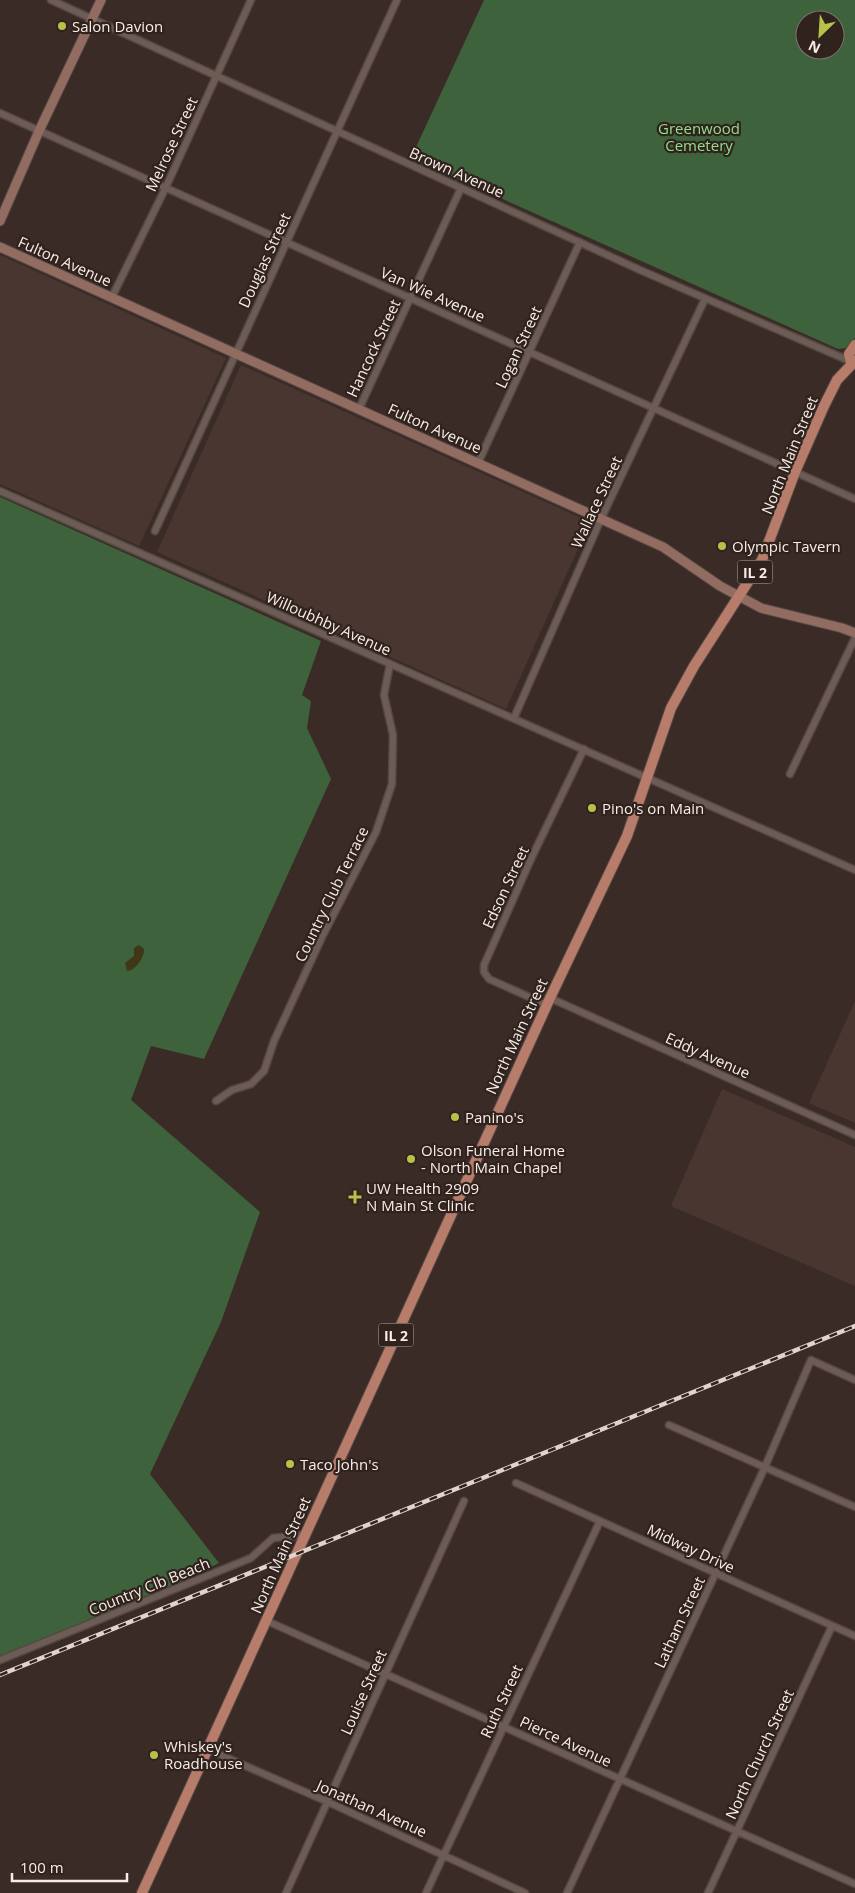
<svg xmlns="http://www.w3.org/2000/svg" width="855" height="1893" font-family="'Open Sans',sans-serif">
<rect width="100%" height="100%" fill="#3b2b26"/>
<!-- industrial -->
<path fill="#493631" d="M0,255l226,103 -87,188 -139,-62z
M241,365l349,157 -84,187 -349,-157z
M855,1001v122l-46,-20z
M722,1089l133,58v139l-184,-80z"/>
<!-- green -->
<path fill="#3e623b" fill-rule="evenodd" d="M484,0h371v338l-9,10 -8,1 -427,-191zM805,20h30v30h-30z
M0,497l321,144 -19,54 9,6 -4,27 24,51 -127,280 -53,-13 -20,54 129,112 -39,110 -71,152 69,89 -39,19 -180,75z"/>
<!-- sand -->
<path fill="#3f3716" d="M139,945l5,4c1,8 -9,22 -17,22l-2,-8 9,-7v-8z"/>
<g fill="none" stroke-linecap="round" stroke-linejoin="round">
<defs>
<path id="street" d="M51,0l589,270 212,92
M0,113l855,386
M112,297l54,-110 85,-187
M359,409l102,-221
M478,463l102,-221
M0,491l855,379
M155,531l242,-531
M514,718l87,-199 104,-220
M790,774l65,-136
M550,998l305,137
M547,1005l-58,-26 -5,-7v-7l47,-106 53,-110
M216,1101l16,-11 19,-6 13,-13 10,-30 48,-104 54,-105 16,-48 1,-49 -9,-40 6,-31
M669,1425l186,82
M516,1483l339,153
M267,1621l588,263
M0,1660l251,-102 22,-20 32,-3
M207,1749l121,53 197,91
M286,1893l178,-392
M426,1893l174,-372
M567,1893l197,-424 47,-109 44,20
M708,1893l124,-267"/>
<path id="secondary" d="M0,221l39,-90 62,-131
M0,247l663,300 57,39 41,22 81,20 13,5"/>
<path id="primary" d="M851,362l-2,-8 6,-9
M142,1893l408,-895 77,-162 44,-128 23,-42 68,-106 33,-88 29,-66 13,-26 18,-19"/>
</defs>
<!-- street casing -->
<use href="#street" stroke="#544843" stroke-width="9"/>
<!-- secondary casing -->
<use href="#secondary" stroke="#544843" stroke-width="11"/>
<!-- primary casing -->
<use href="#primary" stroke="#544843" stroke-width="12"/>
<!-- street -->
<use href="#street" stroke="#6d5c56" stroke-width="6"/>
<!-- secondary -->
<use href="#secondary" stroke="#926c60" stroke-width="9"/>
<!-- primary -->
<use href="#primary" stroke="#b87c6b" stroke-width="10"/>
<defs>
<path id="rail" d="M0,1675l855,-349"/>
</defs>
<!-- rail casing -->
<use href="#rail" stroke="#dfd4cf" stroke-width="4.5"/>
<!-- rail -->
<use href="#rail" stroke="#30221c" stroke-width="2.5" stroke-dasharray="8" stroke-linecap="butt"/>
</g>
<!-- markers -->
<g fill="#b6c249" stroke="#30221c" stroke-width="2">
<circle cx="62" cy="26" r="5"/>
<circle cx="722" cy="546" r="5"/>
<circle cx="592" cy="808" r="5"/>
<circle cx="455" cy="1117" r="5"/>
<circle cx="411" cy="1159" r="5"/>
<path d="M352.5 1189.5h5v5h5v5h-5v5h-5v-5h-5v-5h5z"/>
<circle cx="290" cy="1464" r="5"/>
<circle cx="154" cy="1755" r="5"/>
</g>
<g text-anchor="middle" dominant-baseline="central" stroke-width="4.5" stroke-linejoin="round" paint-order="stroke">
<!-- shield labels -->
<g fill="#30221c" stroke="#bbafab" stroke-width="1">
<rect x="737.5" y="560.5" width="35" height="23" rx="4"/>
<rect x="378.5" y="1323.5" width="35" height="23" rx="4"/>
</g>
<g font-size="14" font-weight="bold" fill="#f7ece8">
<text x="755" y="572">IL 2</text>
<text x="396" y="1335">IL 2</text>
</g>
<!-- poi labels -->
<g font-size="15" fill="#f7ece8" stroke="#30221c" text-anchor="start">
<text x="72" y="26">Salon Davion</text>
<text x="732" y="546">Olympic Tavern</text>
<text x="602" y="808">Pino's on Main</text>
<text x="465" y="1117">Panino's</text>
<text x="421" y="1150">Olson Funeral Home<tspan x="421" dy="17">- North Main Chapel</tspan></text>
<text x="366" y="1188">UW Health 2909<tspan x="366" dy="17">N Main St Clinic</tspan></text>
<text x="300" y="1464">Taco John's</text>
<text x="164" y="1746">Whiskey's<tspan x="164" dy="17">Roadhouse</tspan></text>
</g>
<!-- park labels -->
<g font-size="15" fill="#91df8a" stroke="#30221c">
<text x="699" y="128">Greenwood<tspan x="699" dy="17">Cemetery</tspan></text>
</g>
<!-- street labels -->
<g font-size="15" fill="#f7ece8" stroke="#30221c">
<text transform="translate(171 144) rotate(-65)">Melrose Street</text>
<text transform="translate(457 172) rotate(24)">Brown Avenue</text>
<text transform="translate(264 260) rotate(-65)">Douglas Street</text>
<text transform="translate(65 261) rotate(24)">Fulton Avenue</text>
<text transform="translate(433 294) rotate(24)">Van Wie Avenue</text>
<text transform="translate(518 347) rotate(-65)">Logan Street</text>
<text transform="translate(373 348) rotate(-65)">Hancock Street</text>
<text transform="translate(435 428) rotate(24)">Fulton Avenue</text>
<text transform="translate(789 455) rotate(-68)">North Main Street</text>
<text transform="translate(596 502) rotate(-65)">Wallace Street</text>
<text transform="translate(329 623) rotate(24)">Willoubhby Avenue</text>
<text transform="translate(505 887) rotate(-65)">Edson Street</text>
<text transform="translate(331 894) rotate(-64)">Country Club Terrace</text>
<text transform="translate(516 1036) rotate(-65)">North Main Street</text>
<text transform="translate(708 1055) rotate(24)">Eddy Avenue</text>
<text transform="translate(691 1548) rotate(25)">Midway Drive</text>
<text transform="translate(280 1555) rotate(-66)">North Main Street</text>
<text transform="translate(149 1586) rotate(-22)">Country Clb Beach</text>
<text transform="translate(679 1622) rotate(-65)">Latham Street</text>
<text transform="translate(363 1692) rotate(-66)">Louise Street</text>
<text transform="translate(501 1701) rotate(-65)">Ruth Street</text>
<text transform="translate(566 1741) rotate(25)">Pierce Avenue</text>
<text transform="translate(759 1754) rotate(-65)">North Church Street</text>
<text transform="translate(372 1808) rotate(24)">Jonathan Avenue</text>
</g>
</g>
<!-- north arrow -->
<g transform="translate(820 35) rotate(205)"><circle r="24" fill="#30221c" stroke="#80736e"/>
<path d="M0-4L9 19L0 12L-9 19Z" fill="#b6c249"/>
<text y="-8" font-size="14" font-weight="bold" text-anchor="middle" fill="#f7ece8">N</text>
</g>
<!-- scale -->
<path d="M12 1873v8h115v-8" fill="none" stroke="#f7ece8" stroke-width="2.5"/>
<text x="20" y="1873" font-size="15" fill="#f7ece8" stroke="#30221c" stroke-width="4" paint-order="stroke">100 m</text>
</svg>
